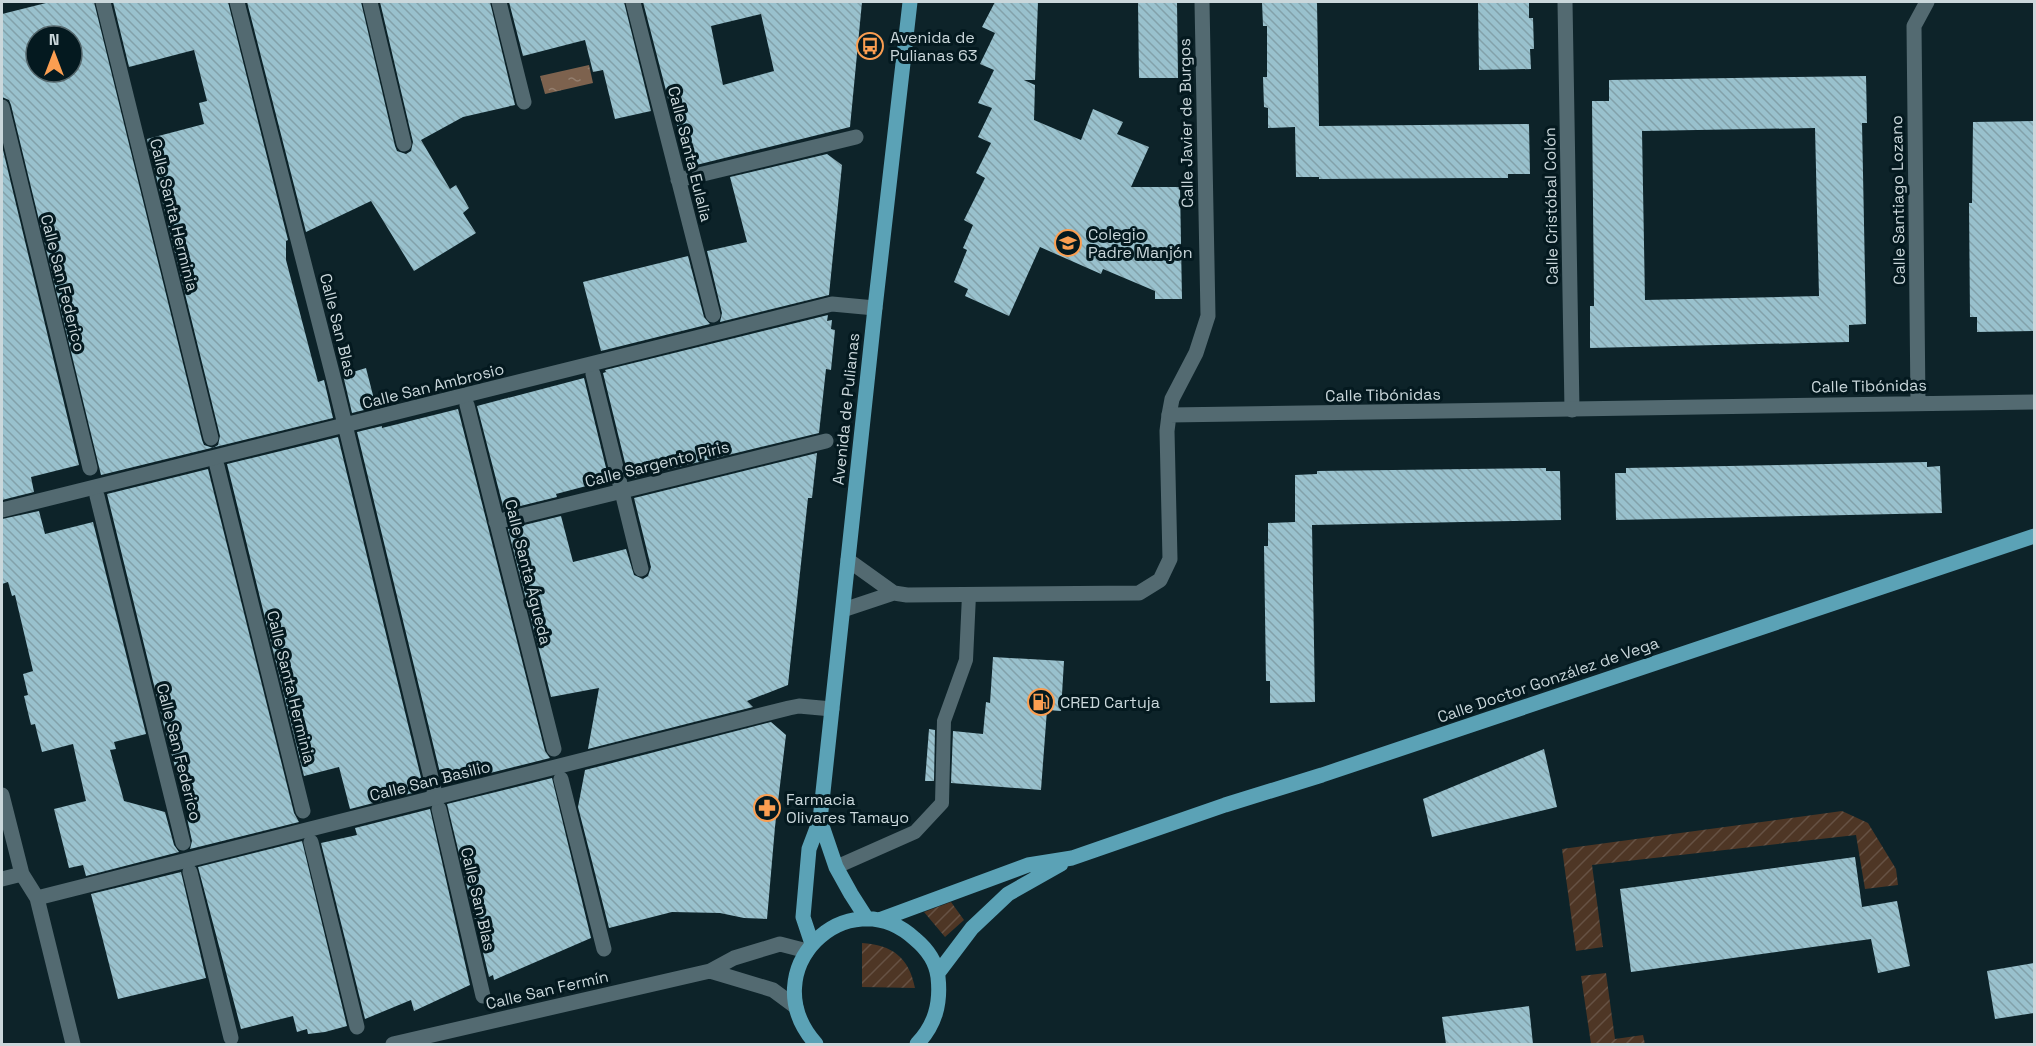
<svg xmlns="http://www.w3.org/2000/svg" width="2036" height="1046" font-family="'Space Grotesk',sans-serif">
<defs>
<pattern id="garden-furrows" width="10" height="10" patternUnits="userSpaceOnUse" patternTransform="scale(1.5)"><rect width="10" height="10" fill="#4e3625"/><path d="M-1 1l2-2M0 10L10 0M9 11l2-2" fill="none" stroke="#665244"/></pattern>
<pattern id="water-ripples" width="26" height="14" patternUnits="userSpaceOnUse" patternTransform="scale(1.5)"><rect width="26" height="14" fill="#7d624e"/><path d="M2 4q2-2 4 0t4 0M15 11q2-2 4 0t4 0" fill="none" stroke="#947f6f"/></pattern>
<pattern id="building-back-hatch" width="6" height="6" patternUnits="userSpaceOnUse" patternTransform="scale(1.5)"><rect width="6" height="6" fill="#99c1cd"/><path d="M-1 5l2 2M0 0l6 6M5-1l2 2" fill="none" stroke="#82a1aa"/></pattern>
</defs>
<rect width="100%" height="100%" fill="#0d2329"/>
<!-- garden -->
<path fill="url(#garden-furrows)" d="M1842,811l26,12 28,46 2,16 -33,4 -9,-54 -264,30 11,82 -27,4 -14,-102z
M951,902l13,18 -19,17 -21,-25z
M862,943c30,2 47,14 53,45l-53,-1z
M1606,973l9,66 28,-4 2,9h-54l-10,-68z"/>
<!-- water -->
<path fill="url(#water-ripples)" d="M589,65l4,18 -48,11 -5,-18z"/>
<!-- building -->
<path fill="url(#building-back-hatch)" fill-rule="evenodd" d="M50,2h44l108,438 2,5 9,3 5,-3 2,-9 -73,-297 57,-15 -5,-21 8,-2 -13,-51 -65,17 -16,-65h115l60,238 -2,1v19l32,122 6,-2 9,38 -232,57 -90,-370 -2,-5 -7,-3v-83zM36,36h36v36h-36z
M247,2h114l34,144 2,5 9,3 5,-3 2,-9 -33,-140h110l25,103 -52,12 -42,23 29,49 6,-4 13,23 -6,5 13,20 -62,38 -43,-70 -65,31z
M509,2h115l27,109 -36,8 -12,-49 -10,2 -8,-32 -62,16z
M643,2h219l-12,125 -162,40 -16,-61h-2zM761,14l13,57 -51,14 -12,-59z
M995,2h43l-3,78h-11l11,5 -1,35 47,20 12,-31 30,13 -6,12 32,13 -18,40h49l2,112h-27v-8l-52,-22 -2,5 -61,-27 -31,69 -44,-20 3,-7 -14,-7 13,-32 -4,-2 10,-23 -9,-5 21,-42 -9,-5 15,-30 -13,-6 14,-29 -14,-5 16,-33 -14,-6 15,-31 -13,-6z
M1138,2h39l1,76h-39z
M1262,2h55l2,124 210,-2 1,50h-22v4h-31l-158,1v-2h-23l-1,-50 -27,1v-20l-4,-1 -1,-30h4v-51h-4z
M1478,2h51v16h4l1,31h-4l1,20 -52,1z
M1866,76l1,47h-5l4,201 -17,1v17l-259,6v-42h4l-2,-205h17v-21zM1815,128l4,168 -174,4 -3,-169z
M2034,121l-1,210 -56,1v-15h-7l-1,-114h3l1,-81z
M2,146l77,319 -48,12 3,15 -32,8z
M827,154l15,11 -13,130 -109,27 2,-9 -15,-62 40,-9 -17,-65z
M688,256l16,61 6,7 -109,27 -18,-69z
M828,315l-1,6 5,-1 -1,9 4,1 -4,40 -5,-1 -7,64 -190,46 -26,-106 3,-1 -1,-2z
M366,368l10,39 -24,6 -9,-38z
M584,378l25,102 -53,14 1,3 -53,13 -27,-104z
M458,409l87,342 5,7 -107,27 -86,-353 25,-6v2z
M338,437l86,353 -74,19 -11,-42 -35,9 -77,-312z
M817,453l-5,45h-4l-20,187 -41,16 6,6 -165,42 11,-61 -48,9 -43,-168 53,-13 12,46 53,-13 8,26 9,4 5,-3 3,-9 -17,-69z
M1927,462v5l13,-1 2,47 -326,7 -1,-47h11v-5z
M1546,468v3h14l1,49 -249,5 3,177 -45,1v-22h-4l-2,-135h4v-23l27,-1v-47l22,-1v-3z
M208,469l86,344 5,9 -109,27 2,-8 -5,-23h2l-24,-88 -58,-236z
M39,511l6,23 48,-12 53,212 -32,8 2,7 -6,1 14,51 41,11 9,33 5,7 -93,24 -3,-11 -14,3 -15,-59 32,-8 -13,-57 -31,8 -7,-28 -4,1 -7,-29 4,-1 -5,-21 10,-3 -18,-76 -3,1 -4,-14 -6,2v-65z
M993,657l71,4 -3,50 -14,-1 -6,80 -90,-7 2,-52 30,3 3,-32 4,1z
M771,722l15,13 -11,92 -8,92 -23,-1 -24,-5 -48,-1 -63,16 -31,-121 7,-37z
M929,729l6,1 -1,51h-9z
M1544,749l13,58 -125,30 -9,-38z
M552,778l39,160 -97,42 -1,-5 -4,2 -42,-173z
M430,809l40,176 -56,26 -3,-11 -46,19 -44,-176 36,-8 -2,-7z
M302,841l45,185 -22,6 -17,2 -1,-5 -10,3 -4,-16 -52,13 -43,-162z
M1855,857l7,50 35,-6 13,65 -32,7 -7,-34 -240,33 -11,-83z
M181,872l25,106 -88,21 -27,-105z
M2034,963v50l-39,6 -8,-48z
M1529,1006l4,38h-87l-4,-27z"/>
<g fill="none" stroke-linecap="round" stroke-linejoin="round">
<!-- service -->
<path stroke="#536a71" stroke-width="14" d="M836,867l79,-35 27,-29 2,-82 22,-61 3,-65"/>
<!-- pedestrian -->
<path stroke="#536a71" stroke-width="15" d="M103,2l108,436
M370,2l34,142
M499,2l25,100
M633,2l80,313
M2,107l88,361
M678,180l178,-43
M593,374l48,195
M467,405l87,344
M217,466l86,345
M97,496l86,347
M496,522l330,-81
M561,779l43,170
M439,809l44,187
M311,842l46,185
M190,872l41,166"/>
<!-- minor -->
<path stroke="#536a71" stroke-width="15" d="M237,2l100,390 99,406
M1565,2l7,408
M1169,415l3,-16 24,-46 12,-37 -6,-314
M2,510l830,-206 43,4
M710,971l63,19 23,17
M393,1044l317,-73 24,-13 46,-14 27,7"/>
<!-- tertiary -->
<path stroke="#536a71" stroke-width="15" d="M1918,403l-4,-377 13,-24
M848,560l46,33
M843,610l51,-17 13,2 232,-2 21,-13 10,-21 -3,-128 2,-16 865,-13
M2,795l20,79 15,24 36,146
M2,879l20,-5
M37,898l752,-190 10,-2 33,3"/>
<!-- primary -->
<path stroke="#5ba2b6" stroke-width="15" d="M820,820l16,47 15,27 16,25
M879,920l149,-55 44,-7 153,-53 97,-30 712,-239
M812,944l-9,-27 6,-68 11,-29 55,-512 35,-306
M938,973l34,-45 36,-34 53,-30
M816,1044c-65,-73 31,-167 99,-105 12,10 21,22 23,38 3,27 -3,48 -21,67"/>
</g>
<!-- icons -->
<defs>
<symbol id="bus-ring" viewBox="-11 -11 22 22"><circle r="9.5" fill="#04191f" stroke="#fb9e51" stroke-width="1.5"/><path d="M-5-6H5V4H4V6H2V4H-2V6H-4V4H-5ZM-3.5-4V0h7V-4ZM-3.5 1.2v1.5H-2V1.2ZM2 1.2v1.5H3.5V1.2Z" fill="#fb9e51"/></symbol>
<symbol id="school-ring" viewBox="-11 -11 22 22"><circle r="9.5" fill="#04191f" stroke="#fb9e51" stroke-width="1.5"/><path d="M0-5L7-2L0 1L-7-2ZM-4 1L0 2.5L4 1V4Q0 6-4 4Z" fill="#fb9e51"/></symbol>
<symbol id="fuel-ring" viewBox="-11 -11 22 22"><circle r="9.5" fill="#04191f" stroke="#fb9e51" stroke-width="1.5"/><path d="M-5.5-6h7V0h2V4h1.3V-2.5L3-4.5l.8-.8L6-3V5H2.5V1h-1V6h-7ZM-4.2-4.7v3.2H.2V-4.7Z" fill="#fb9e51"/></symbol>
<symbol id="pharmacy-ring" viewBox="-11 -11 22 22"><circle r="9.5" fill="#04191f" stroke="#fb9e51" stroke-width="1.5"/><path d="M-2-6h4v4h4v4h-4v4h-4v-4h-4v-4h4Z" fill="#fb9e51"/></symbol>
</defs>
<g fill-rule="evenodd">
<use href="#bus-ring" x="855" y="31" width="30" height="30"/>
<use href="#school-ring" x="1053" y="228" width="30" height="30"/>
<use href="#fuel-ring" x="1026" y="687" width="30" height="30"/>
<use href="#pharmacy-ring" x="752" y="793" width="30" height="30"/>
</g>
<g text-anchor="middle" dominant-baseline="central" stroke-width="6" stroke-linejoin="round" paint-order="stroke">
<!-- poi labels -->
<g font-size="16" fill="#cad7db" stroke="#04191f" text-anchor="start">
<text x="890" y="37">Avenida de<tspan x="890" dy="18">Pulianas 63</tspan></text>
<text x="1088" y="234">Colegio<tspan x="1088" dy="18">Padre Manjón</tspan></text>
<text x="1060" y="702">CRED Cartuja</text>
<text x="786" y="799">Farmacia<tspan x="786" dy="18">Olivares Tamayo</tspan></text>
</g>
<!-- street labels -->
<g font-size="16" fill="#cad7db" stroke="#04191f">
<text transform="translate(1186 123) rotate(-91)">Calle Javier de Burgos</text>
<text transform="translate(690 154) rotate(76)">Calle Santa Eulalia</text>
<text transform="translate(1898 200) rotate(-91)">Calle Santiago Lozano</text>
<text transform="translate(1551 206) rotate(-91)">Calle Cristóbal Colón</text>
<text transform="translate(174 215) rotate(76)">Calle Santa Herminia</text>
<text transform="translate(63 283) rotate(76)">Calle San Federico</text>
<text transform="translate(338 325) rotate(76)">Calle San Blas</text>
<text transform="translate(433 386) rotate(-14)">Calle San Ambrosio</text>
<text transform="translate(1869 386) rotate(-1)">Calle Tibónidas</text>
<text transform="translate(1383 395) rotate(-1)">Calle Tibónidas</text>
<text transform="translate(846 409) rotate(-84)">Avenida de Pulianas</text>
<text transform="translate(657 464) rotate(-14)">Calle Sargento Piris</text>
<text transform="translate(528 572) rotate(76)">Calle Santa Águeda</text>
<text transform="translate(1548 680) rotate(-19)">Calle Doctor González de Vega</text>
<text transform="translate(291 687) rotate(76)">Calle Santa Herminia</text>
<text transform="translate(179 752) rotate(76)">Calle San Federico</text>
<text transform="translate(430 781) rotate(-14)">Calle San Basilio</text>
<text transform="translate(478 899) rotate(77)">Calle San Blas</text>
<text transform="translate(547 990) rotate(-13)">Calle San Fermín</text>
</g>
</g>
<!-- border -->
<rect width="2036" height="1046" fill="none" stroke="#cad7db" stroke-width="6"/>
<!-- north arrow -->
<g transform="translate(54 54)"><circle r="28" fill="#04191f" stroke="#53656a" stroke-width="1.5"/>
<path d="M0-4.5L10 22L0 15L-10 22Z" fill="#fb9e51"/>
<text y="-9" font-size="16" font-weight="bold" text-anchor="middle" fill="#cad7db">N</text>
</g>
</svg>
